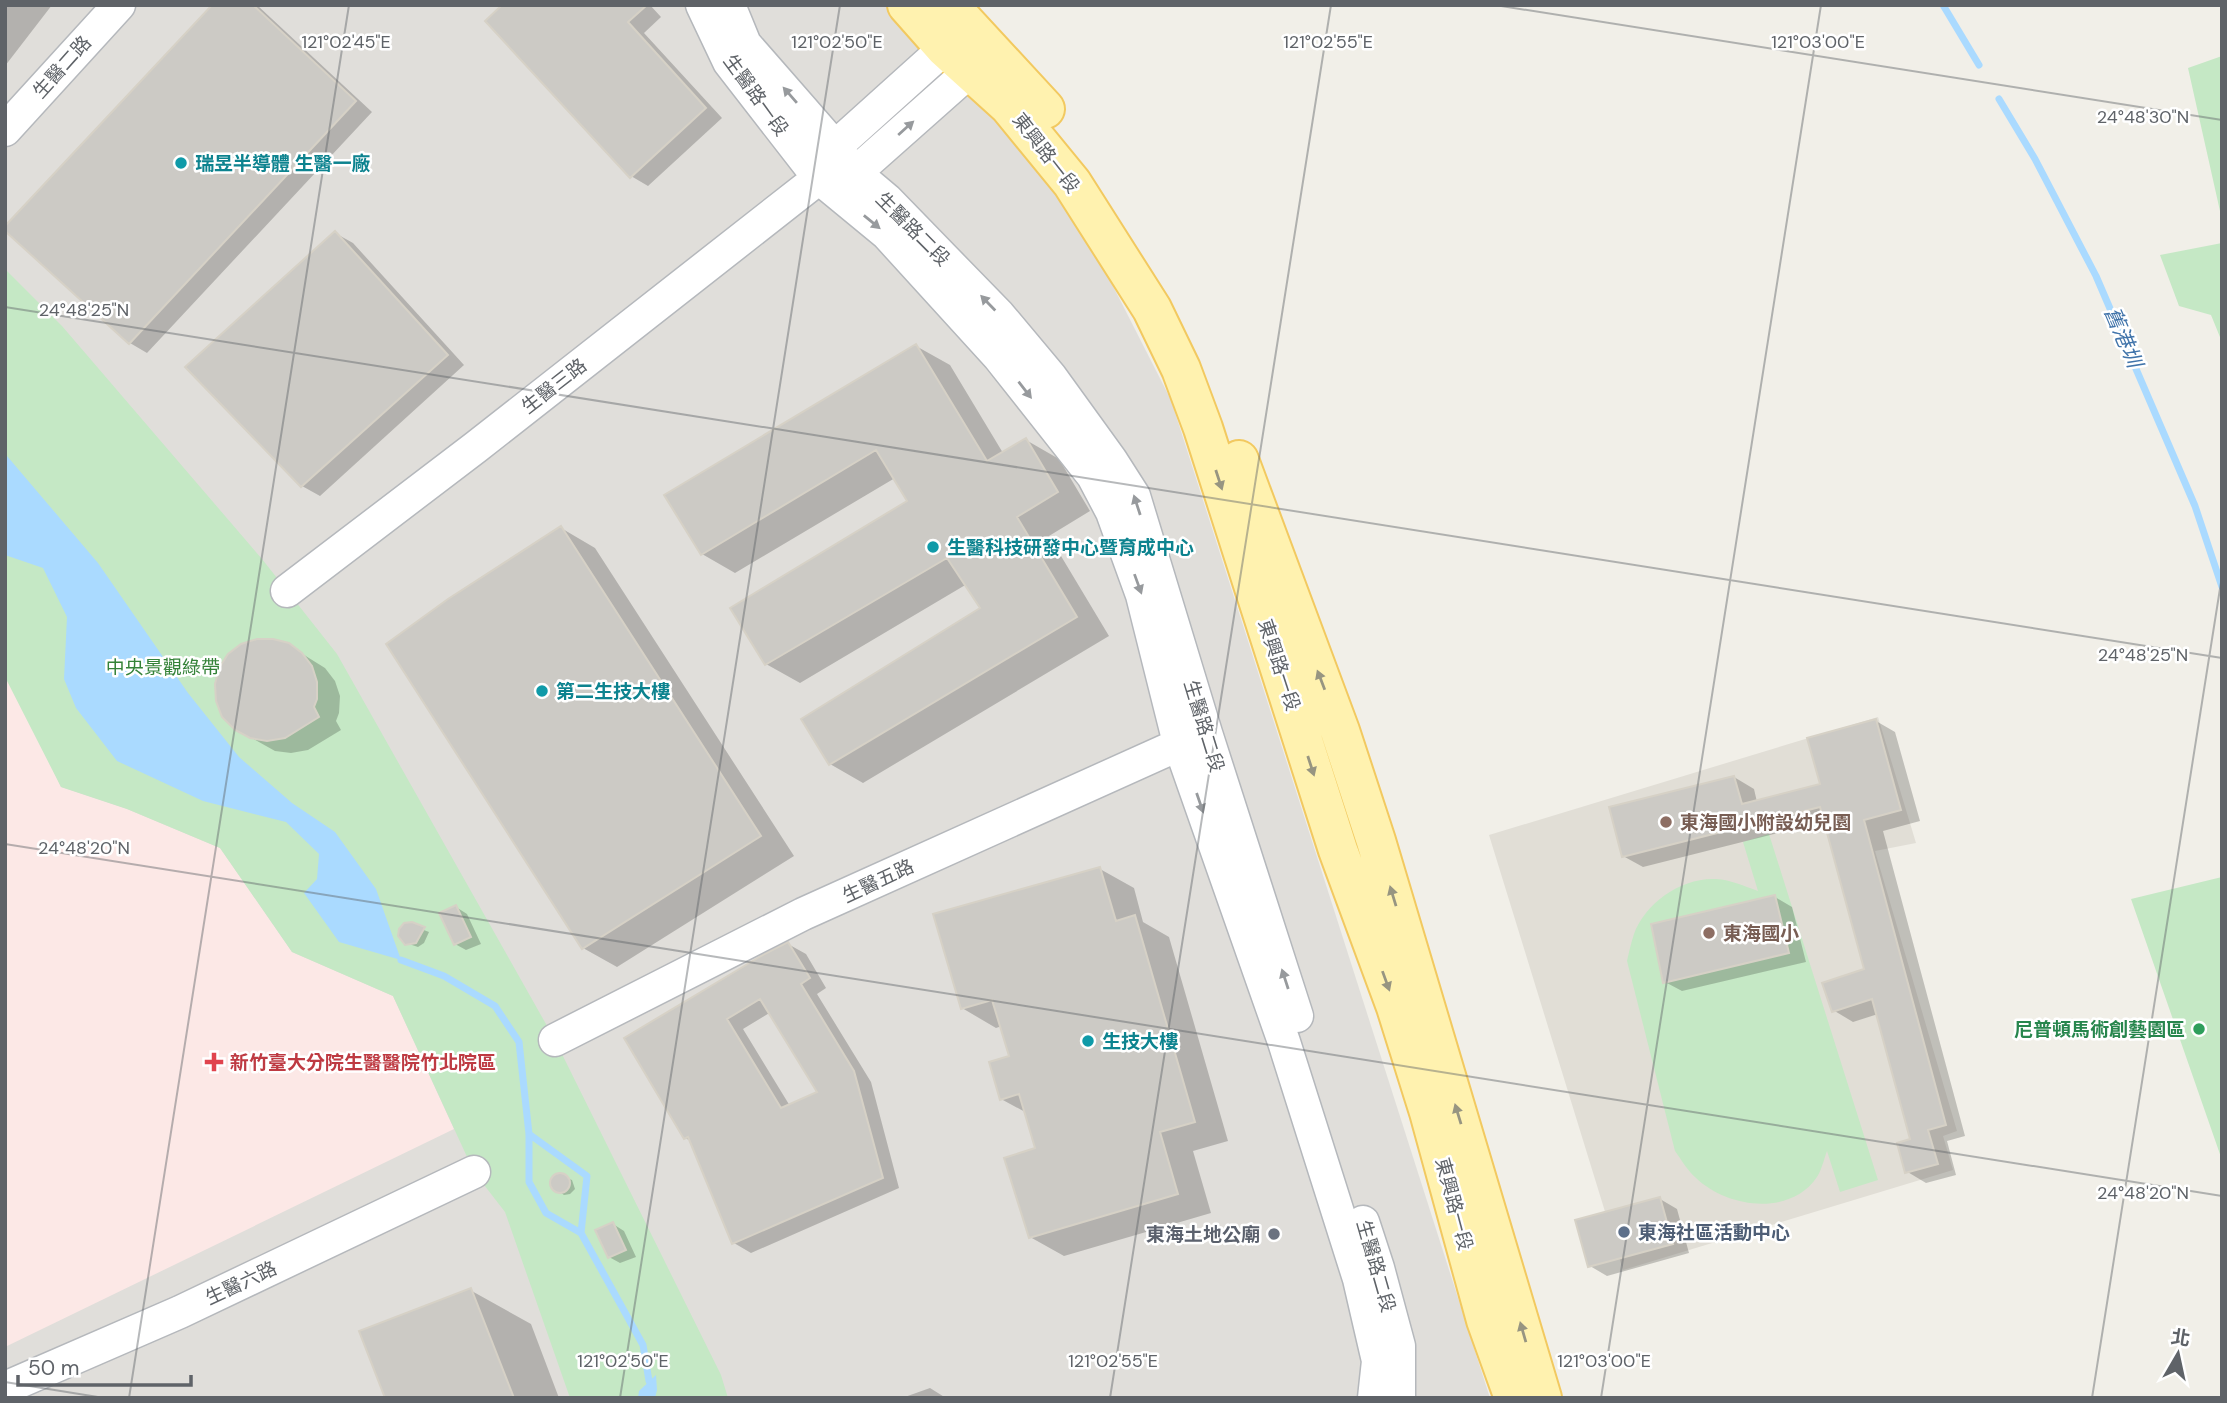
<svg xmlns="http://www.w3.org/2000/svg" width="2227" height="1403" font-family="'DM Sans','Noto Sans TC',sans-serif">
<rect width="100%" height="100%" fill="#f1efe8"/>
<!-- industrial -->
<path fill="#e0deda" d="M5,5h887l169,179 110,216 319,998h-1485z"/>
<!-- education -->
<path fill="#e1ded6" d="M1878,717l38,126 -41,8 82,280 -14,5 10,34 -330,100 -134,-435z"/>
<!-- medical -->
<path fill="#fce8e6" d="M5,666l56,121 66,22 93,39 72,104 101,44 61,133 -449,218z"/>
<!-- green -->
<path fill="#c5e8c5" d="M2222,56v164l-34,-152z
M2222,243v99l-11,-27 -32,-9 -19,-51z
M5,269l57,57 200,233 75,95 218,386 166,335 7,23h-158l-65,-186 -31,-40 -81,-176 -101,-44 -72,-104 -93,-39 -66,-22 -56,-110z
M1769,834l109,346 -38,12 -13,-41c-3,8 -5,18 -10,26 -27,40 -91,31 -122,0 -8,-7 -14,-18 -20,-26l-48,-190c2,-9 4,-18 7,-27 11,-31 48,-57 82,-55 15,1 28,7 42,12l-15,-49z
M2222,877v283l-91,-261z"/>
<!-- water -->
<path fill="#aadaff" d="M5,429l2,27 91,107 90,130 51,64 53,46 43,29 41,57 25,71 -62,-18 -35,-49 13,-14 2,-25 -33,-32 -83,-21 -86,-40 -41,-53 -12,-29 3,-62 -24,-49 -38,-13z
M656,1375l1,15 -2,8h-17l1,-7z"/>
<!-- shadow -->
<path fill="#0003" fill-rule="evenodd" d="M5,5h47l-47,61z
M214,5h43l115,107 -225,241 -17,-10z
M505,5h145l11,12 -17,16 78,85 -74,68 -17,-10z
M335,233l18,10 111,122 -144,131 -18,-10z
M916,346l34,19 53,88 23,-13 33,19 31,52 -41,25 60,100 -246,147 -33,-19 152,-156 -15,-24 -167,99 -34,-19 144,-162 -15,-24 -160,95 -33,-19z
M561,528l34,20 199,308 -177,111 -34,-19z
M288,645l37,23 10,13 5,15 -1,17 -3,8 5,9 -33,20 -17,3 -16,-2 -39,-22z
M1876,721l19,11 25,89 -37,10 82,305 -18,5 9,34 -30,8 -20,-12 6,-31 -34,-126 -25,8 -20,-12 33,-40 -40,-149 -183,46 -20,-11 111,-79 20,12 3,13 65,-16z
M1100,869l34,19 9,34 26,15 59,204 -35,10 18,62 -147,43 -34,-19 7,-88 -10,-36 -26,-14 10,-42 -9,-31 -6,2 -34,-20z
M1775,897l17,10 14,55 -124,29 -17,-9z
M456,907l11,7 14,30 -15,6 -11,-6z
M408,924l21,8 -5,11 -6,4 -15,-5z
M788,944l18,10 20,34 -9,6 54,88 28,106 -148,65 -17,-10 -43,-102 -6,-3 -59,-100zM771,1012l48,81 -29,13 -47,-77z
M559,1175l13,5 3,9 -5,5 -6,1 -12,-9 1,-7z
M1660,1199l17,10 12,44 -82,23 -17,-10z
M613,1224l11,7 12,26 -16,6 -11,-6z
M470,1290l61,34 28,74h-172z
M930,1388l16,10h-44z"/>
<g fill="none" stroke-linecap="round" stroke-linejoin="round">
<!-- stream -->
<path stroke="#aadaff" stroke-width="7" d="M1943,5l36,60
M1999,99l36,60 61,117 99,230 27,81
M401,960l43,16 51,30 24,36 10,92v48l17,31 35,20 62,112 6,36
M529,1134l58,42 -6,57"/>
</g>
<!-- building -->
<path fill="#cccac5" stroke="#d6d1c6" stroke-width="2" fill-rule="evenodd" d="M212,5h41l103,96 -227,243 -124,-113v-5z
M502,5h145l-19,17 78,86 -76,70 -145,-157z
M335,231l113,124 -147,132 -116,-120z
M916,344l71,117 39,-23 32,54 -41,25 60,100 -248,148 -28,-46 179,-111 -33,-50 -182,107 -35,-57 177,-107 -31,-51 -175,105 -37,-60z
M561,526l200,310 -179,113 -196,-305 62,-45z
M257,639h16l16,4 13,10 10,13 5,16v17l-3,8 5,10 -34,21 -18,3 -17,-3 -15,-8 -13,-13 -6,-16 -1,-17 4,-16 9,-14 13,-10z
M1876,719l25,91 -37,10 82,305 -18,5 10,34 -33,9 -8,-30 13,-4 -38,-140 -40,13 -10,-29 42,-14 -44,-162 -198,50 -13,-50 125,-31 8,28 78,-20 -13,-46z
M1100,867l16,54 19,-6 60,207 -35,10 18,62 -149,44 -25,-80 31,-10 -16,-54 -19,6 -11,-38 20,-6 -17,-56 -31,9 -28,-95z
M1775,895l14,58 -126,30 -12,-59z
M456,905l15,32 -17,8 -15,-32z
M412,922l13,5 -9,16 -11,2 -7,-9 1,-7 5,-6z
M788,942l22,36 -9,6 53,87 29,107 -151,66 -44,-107 -4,2 -60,-101 137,-82zM760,999l57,93 -36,16 -54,-89z
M550 1183a10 10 0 1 1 20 0a10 10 0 1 1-20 0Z
M1660,1197l13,47 -85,23 -13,-47z
M613,1222l13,28 -18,8 -13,-28z
M471,1288l43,110h-129l-26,-67z"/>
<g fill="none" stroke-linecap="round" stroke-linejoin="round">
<defs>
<path id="minor" d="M702,5l27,57 90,116 68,56 112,123 94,119 19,36 30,83 37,148 105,299 75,237 19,82 -4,37
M729,5l16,39 90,103 20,26 32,27 112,115 52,62 60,83 23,36 72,237 91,283
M5,130l114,-125
M835,176l20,-3 115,-102 7,-21
M287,591l189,-144 343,-269 16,-31 110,-99 24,-5
M555,1040l248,-126 395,-178
M1363,1222l15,46 21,78v52
M5,1388l175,-76 294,-140"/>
<path id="major" d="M907,5l38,43 64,58 63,77 80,126 29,60 22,59 135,422 58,157 33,105 57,208 28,78
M949,5l96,104
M1239,460l101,271 36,110 166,557"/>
</defs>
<!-- minor casing -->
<use href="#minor" stroke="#b5b8bc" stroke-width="35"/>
<!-- major casing -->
<use href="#major" stroke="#f2c960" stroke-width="42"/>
<!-- minor -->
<use href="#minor" stroke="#fff" stroke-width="32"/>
<!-- major -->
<use href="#major" stroke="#fff2af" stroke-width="38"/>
</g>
<!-- one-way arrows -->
<defs><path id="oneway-solid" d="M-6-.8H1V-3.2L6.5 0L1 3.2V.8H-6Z" transform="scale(1.75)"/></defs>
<g fill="#979a9d">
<use href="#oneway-solid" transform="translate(790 95) rotate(-131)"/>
<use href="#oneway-solid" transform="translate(906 128) rotate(-42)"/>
<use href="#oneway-solid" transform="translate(872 222) rotate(39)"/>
<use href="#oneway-solid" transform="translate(988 303) rotate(-134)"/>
<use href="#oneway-solid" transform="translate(1025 390) rotate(52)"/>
<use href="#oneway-solid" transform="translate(1137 505) rotate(-108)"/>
<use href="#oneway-solid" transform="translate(1138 584) rotate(70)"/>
<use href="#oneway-solid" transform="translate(1200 803) rotate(71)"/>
<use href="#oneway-solid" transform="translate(1285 979) rotate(-108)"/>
</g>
<g fill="#979581">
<use href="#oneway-solid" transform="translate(1219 480) rotate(72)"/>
<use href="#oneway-solid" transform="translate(1321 680) rotate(-111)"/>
<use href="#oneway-solid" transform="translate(1311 766) rotate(72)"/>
<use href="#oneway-solid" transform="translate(1393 896) rotate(-107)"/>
<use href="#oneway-solid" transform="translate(1386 981) rotate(70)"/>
<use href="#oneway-solid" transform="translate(1458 1114) rotate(-107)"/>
<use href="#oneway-solid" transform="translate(1523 1332) rotate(-106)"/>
</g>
<!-- ticks -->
<path fill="none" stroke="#5f6368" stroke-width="2" stroke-opacity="0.45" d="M1495,5l727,115M5,307l2217,351M5,844l2217,352M5,1382l99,16M129,1398l220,-1393M620,1398l220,-1393M1110,1398l221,-1393M1601,1398l220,-1393M2092,1398l130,-822"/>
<!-- markers -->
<g fill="#0f9aa8" stroke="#fff" stroke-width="2.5">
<circle cx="181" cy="163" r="7"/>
<circle cx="933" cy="547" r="7"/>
<circle cx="542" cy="691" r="7"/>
<circle cx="1088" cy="1041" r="7"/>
</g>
<g fill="#8d6e63" stroke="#fff" stroke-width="2.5">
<circle cx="1666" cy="822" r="7"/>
<circle cx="1709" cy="933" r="7"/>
</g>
<circle fill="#2e9e5b" stroke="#fff" stroke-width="2.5" cx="2199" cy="1029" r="7"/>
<path fill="#e0444e" stroke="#fff" stroke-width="2.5" d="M210.5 1051.5h7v7h7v7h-7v7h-7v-7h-7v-7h7z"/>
<circle fill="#5c6f8a" stroke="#fff" stroke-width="2.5" cx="1624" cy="1232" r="7"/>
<circle fill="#6b7280" stroke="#fff" stroke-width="2.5" cx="1274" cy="1234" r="7"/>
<g text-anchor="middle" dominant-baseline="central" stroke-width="5" stroke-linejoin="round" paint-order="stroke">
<!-- street labels -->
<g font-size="19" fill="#5f6368" stroke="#fff">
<text transform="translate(62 67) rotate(-48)">生醫二路</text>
<text transform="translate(756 95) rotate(54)">生醫路一段</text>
<text transform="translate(1046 153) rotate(52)">東興路一段</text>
<text transform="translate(913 229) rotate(45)">生醫路二段</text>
<text transform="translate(554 386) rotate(-38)">生醫三路</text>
<text transform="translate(1279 665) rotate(72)">東興路一段</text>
<text transform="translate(1204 726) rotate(73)">生醫路二段</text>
<text transform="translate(878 881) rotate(-25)">生醫五路</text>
<text transform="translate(1454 1204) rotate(75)">東興路一段</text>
<text transform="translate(1376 1266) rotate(74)">生醫路二段</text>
<text transform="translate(241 1283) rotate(-25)">生醫六路</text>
</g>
<!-- culture labels -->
<g font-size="19" font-weight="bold" fill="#0d838f" stroke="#fff" text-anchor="start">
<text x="195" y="163">瑞昱半導體 生醫一廠</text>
<text x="947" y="547">生醫科技研發中心暨育成中心</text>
<text x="556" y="691">第二生技大樓</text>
<text x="1102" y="1041">生技大樓</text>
</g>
<!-- park labels -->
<g font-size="19" fill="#348238" stroke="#fff">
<text x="163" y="667">中央景觀綠帶</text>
</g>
<!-- education labels -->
<g font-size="19" font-weight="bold" fill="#785e54" stroke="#fff" text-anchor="start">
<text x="1680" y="822">東海國小附設幼兒園</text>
<text x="1723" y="933">東海國小</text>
</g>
<!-- leisure labels -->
<g font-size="19" font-weight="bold" fill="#27864d" stroke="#fff" text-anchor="end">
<text x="2185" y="1029">尼普頓馬術創藝園區</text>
</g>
<!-- health labels -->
<g font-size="19" font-weight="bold" fill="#be3a42" stroke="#fff" text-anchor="start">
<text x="230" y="1062">新竹臺大分院生醫醫院竹北院區</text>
</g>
<!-- service labels -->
<g font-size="19" font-weight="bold" fill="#4e5e75" stroke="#fff" text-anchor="start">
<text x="1638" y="1232">東海社區活動中心</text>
</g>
<!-- worship labels -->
<g font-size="19" font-weight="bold" fill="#5b616d" stroke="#fff" text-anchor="end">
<text x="1260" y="1234">東海土地公廟</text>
</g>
<!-- water labels -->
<g font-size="21" font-style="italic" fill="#4174aa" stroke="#fff">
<text transform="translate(2123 337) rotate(67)">舊港圳</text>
</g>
</g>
<g font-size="18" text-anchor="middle" fill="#5f6368" stroke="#fff" stroke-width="5" stroke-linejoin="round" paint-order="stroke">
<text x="346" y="48">121°02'45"E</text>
<text x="837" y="48">121°02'50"E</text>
<text x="1328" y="48">121°02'55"E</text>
<text x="1818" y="48">121°03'00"E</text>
<text x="2143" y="123">24°48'30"N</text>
<text x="84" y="316">24°48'25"N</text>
<text x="2143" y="661">24°48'25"N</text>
<text x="84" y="854">24°48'20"N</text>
<text x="2143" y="1199">24°48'20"N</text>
<text x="623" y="1367">121°02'50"E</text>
<text x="1113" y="1367">121°02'55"E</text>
<text x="1604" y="1367">121°03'00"E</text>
</g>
<!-- border -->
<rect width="2227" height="1403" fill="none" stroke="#5f6368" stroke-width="14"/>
<!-- north arrow -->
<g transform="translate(2178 1354) rotate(9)" stroke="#ffffff" stroke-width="5" paint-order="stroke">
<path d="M0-5L12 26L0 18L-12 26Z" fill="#5f6368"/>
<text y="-10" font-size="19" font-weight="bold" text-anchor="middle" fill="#5f6368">北</text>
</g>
<!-- scale -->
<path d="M18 1375v10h173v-10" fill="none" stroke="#5f6368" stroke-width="3.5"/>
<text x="28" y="1375" font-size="21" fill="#5f6368" stroke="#ffffff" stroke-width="5" paint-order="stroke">50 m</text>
</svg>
